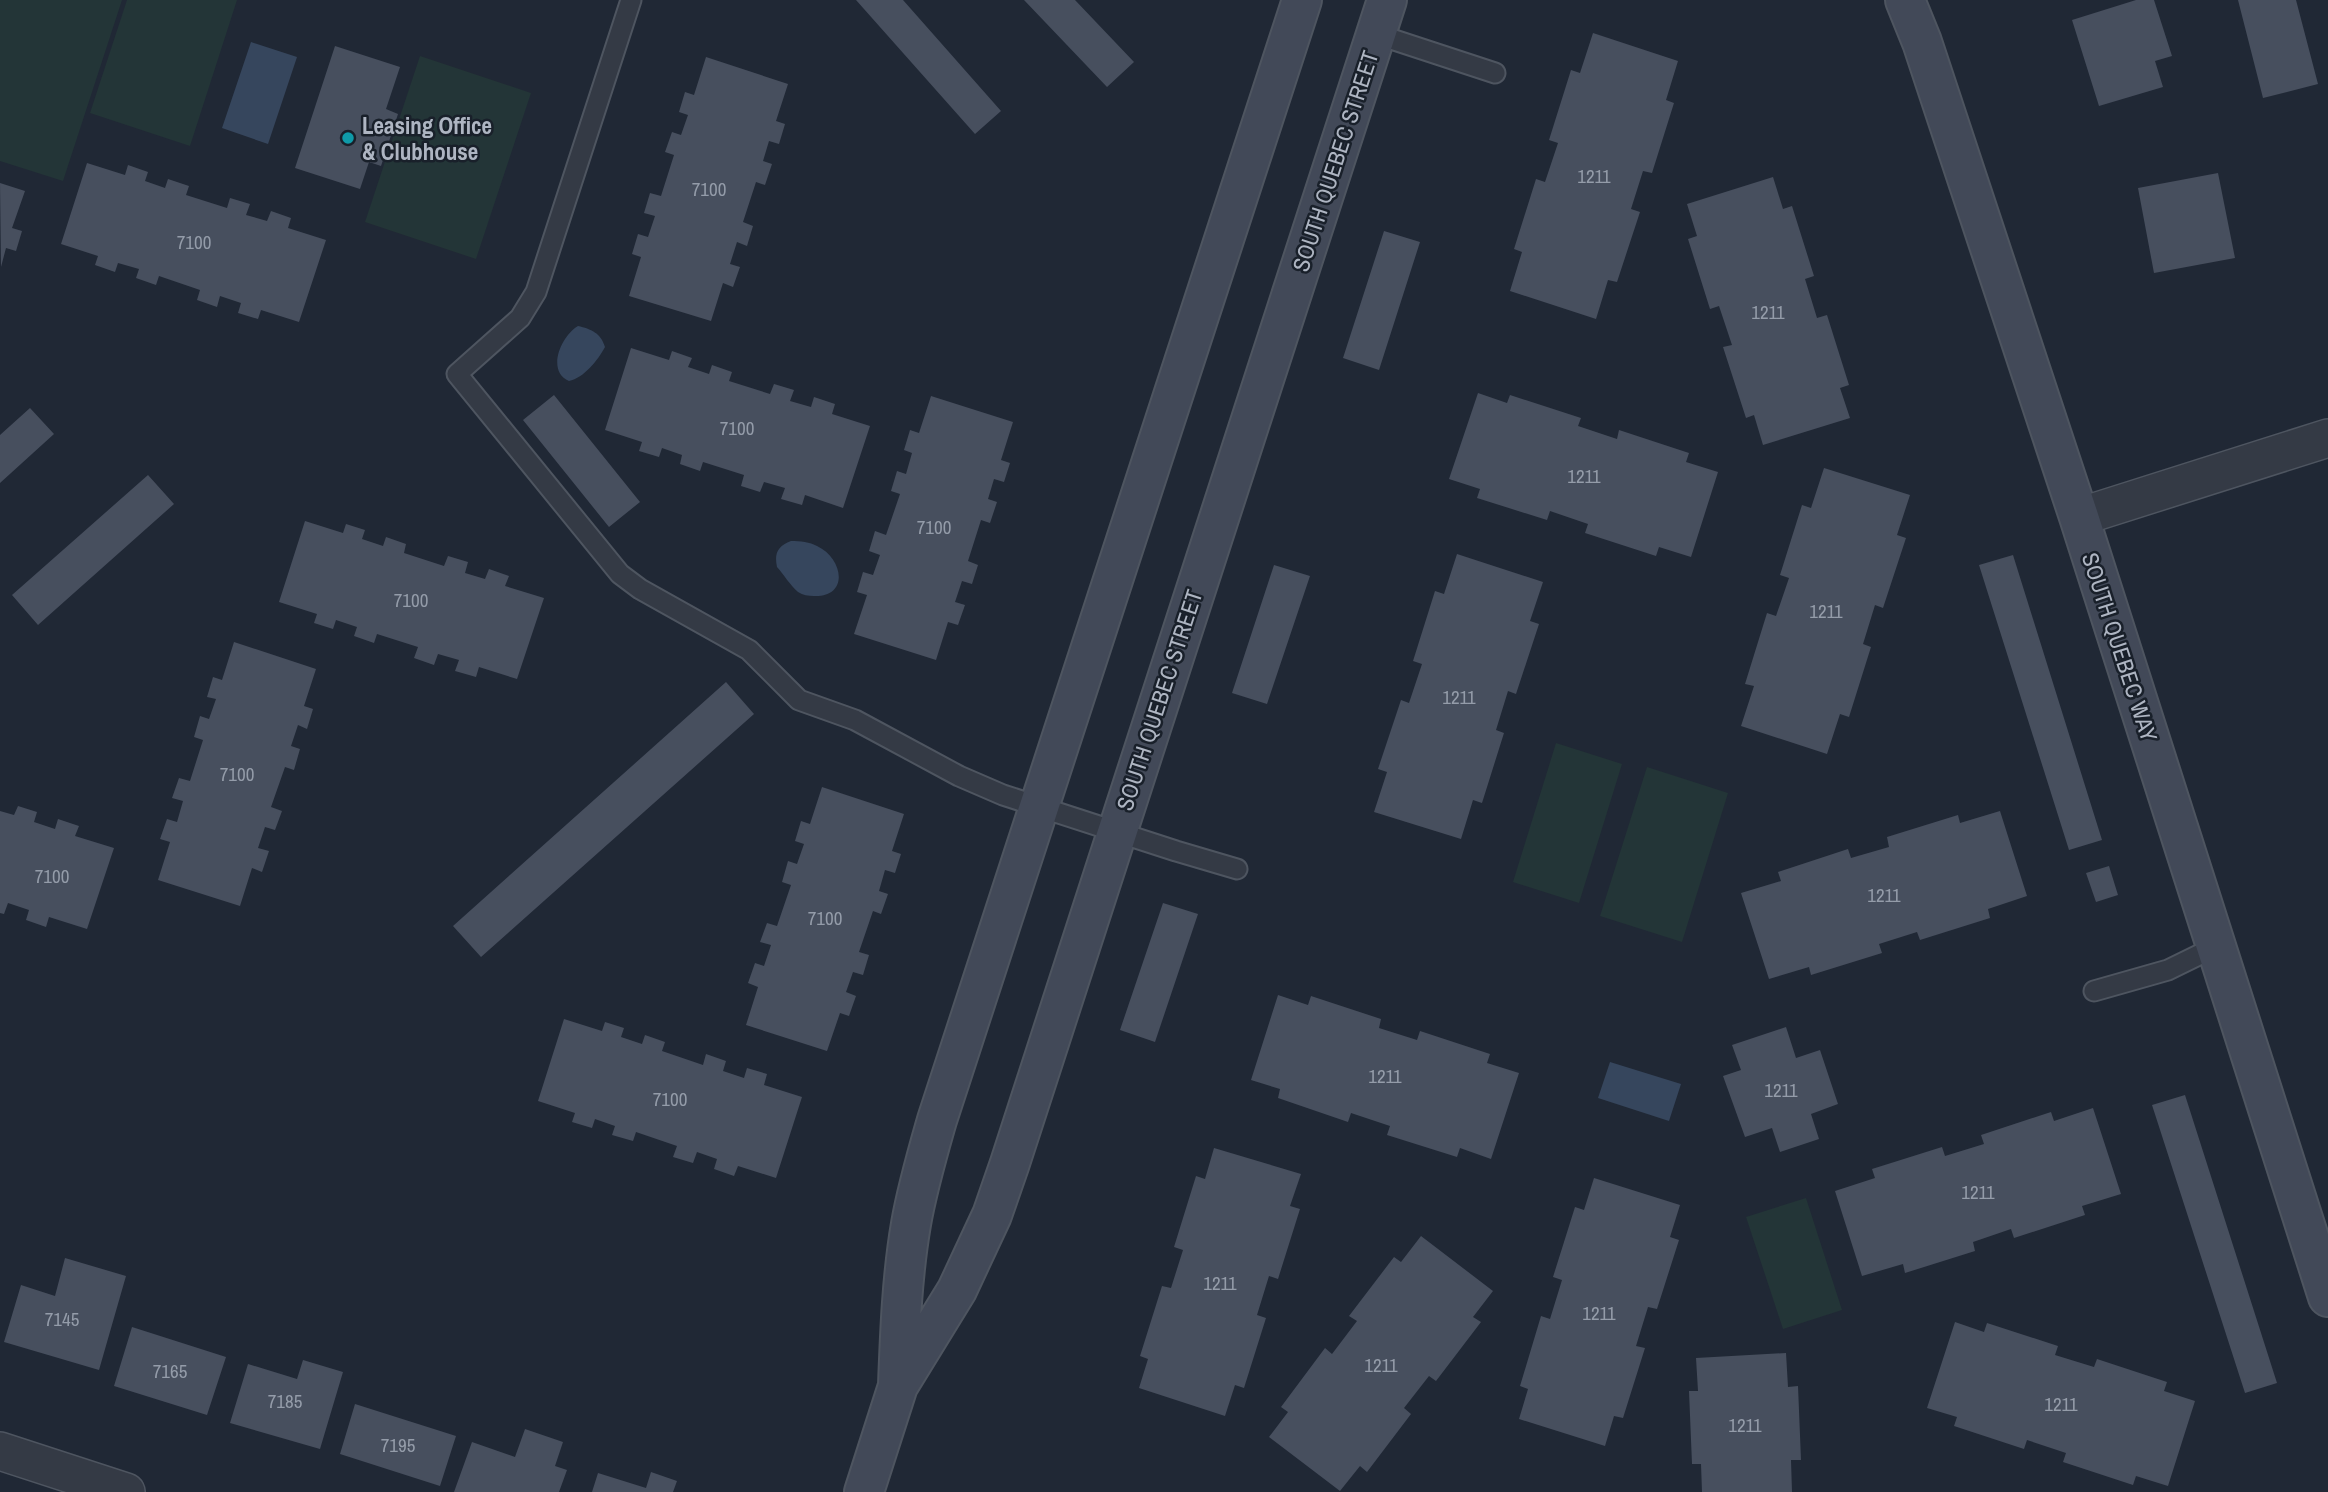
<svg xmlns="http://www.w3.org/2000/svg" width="2328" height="1492" font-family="'Archivo Narrow',sans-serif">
<rect width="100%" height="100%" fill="#202835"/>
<!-- green -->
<path fill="#233537" d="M0,0h122l-59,181 -63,-20z
M127,0h110l-47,146 -100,-33z
M420,56l111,37 -55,166 -111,-37z
M1556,743l66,21 -43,139 -66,-21z
M1647,767l81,26 -46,149 -82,-26z
M1806,1198l36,112 -59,19 -37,-112z"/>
<!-- water -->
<path fill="#36465d" d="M251,42l46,15 -29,87 -46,-16z
M578,326c13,3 23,7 27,21 -7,13 -21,31 -36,34 -23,-10 -8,-45 9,-55z
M791,541c9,0 19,1 26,5 26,12 33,51 -3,50 -6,0 -11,-1 -16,-4 -8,-7 -14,-17 -21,-25 -3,-14 1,-21 14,-26z
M1610,1062l71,22 -12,37 -71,-23z"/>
<!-- building -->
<path fill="#474f5e" d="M856,0h47l98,111 -26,23z
M1024,0h51l59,62 -27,25z
M2136,0h18l18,56 -17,5 8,26 -64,19 -27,-86z
M2238,0h58l22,84 -55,14z
M1593,33l85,28 -12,39 8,3 -22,70 -9,-2 -12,38 9,3 -23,70 -9,-2 -12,39 -86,-28 12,-39 -8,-3 22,-70 9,3 13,-39 -9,-3 22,-70 9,3z
M335,46l65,21 -14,42 12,5 -17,52 -12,-4 -9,27 -65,-21z
M706,57l82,27 -12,37 9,3 -6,20 -10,-3 -6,20 9,3 -7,21 -9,-3 -13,40 10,4 -6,20 -10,-4 -7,22 10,3 -7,20 -10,-4 -12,38 -82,-25 12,-39 -9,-3 6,-20 10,3 7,-21 -11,-3 6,-20 11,3 13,-41 -9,-3 7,-20 9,3 7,-20 -9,-3 6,-20 9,3z
M87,163l38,12 3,-10 20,7 -3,9 20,7 3,-9 21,7 -3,9 41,13 3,-10 20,6 -4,11 21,6 4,-10 20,7 -3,10 38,12 -27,82 -38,-12 -3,9 -20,-6 3,-10 -21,-7 -3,11 -20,-7 3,-10 -41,-14 -3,9 -20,-7 3,-9 -21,-6 -3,9 -20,-7 3,-9 -37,-12z
M2218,173l17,85 -81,15 -16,-85z
M1773,177l10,32 9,-3 22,70 -9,3 12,39 10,-3 22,70 -9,3 10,30 -87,27 -9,-30 -8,3 -23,-71 9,-2 -13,-39 -9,3 -22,-70 9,-3 -10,-32z
M0,183l25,8 -13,37 10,3 -6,20 -10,-3 -5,19z
M1384,231l36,11 -41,128 -36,-12z
M631,348l38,12 3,-9 20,7 -4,9 21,7 3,-9 20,7 -3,9 41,13 4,-10 20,6 -4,11 21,6 3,-10 21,7 -3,10 38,12 -27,82 -38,-13 -3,10 -21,-6 4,-11 -21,-6 -4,10 -19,-6 3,-11 -41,-13 -3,9 -20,-7 2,-9 -20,-7 -3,9 -20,-6 3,-9 -37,-12z
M1478,393l29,10 3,-8 71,23 -3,8 39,13 2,-9 70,23 -3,9 32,10 -27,85 -32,-10 -3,9 -71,-23 3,-9 -38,-13 -3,9 -70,-22 3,-9 -31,-10z
M554,395l86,107 -31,25 -86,-107z
M931,396l82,26 -12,38 9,3 -6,19 -10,-3 -6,20 9,3 -7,21 -9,-3 -13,41 10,4 -6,19 -10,-3 -7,21 10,3 -7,20 -10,-3 -12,38 -82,-26 13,-39 -10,-3 6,-20 10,3 7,-20 -11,-4 6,-20 11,4 14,-41 -9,-3 6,-20 9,3 6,-21 -8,-3 6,-20 9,3z
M30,408l24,26 -54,49v-48z
M1824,468l86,27 -13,40 9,3 -23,70 -8,-3 -12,39 8,3 -22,70 -9,-3 -13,40 -86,-28 13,-40 -9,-2 22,-71 9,3 13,-38 -9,-3 22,-70 9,3z
M148,475l26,29 -136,121 -26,-30z
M305,521l38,12 3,-9 19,6 -3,9 21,7 3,-9 20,7 -2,9 40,13 4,-10 20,6 -3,11 20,6 4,-10 20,7 -4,10 39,12 -27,81 -38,-12 -3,10 -21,-6 4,-11 -21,-6 -4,11 -20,-7 4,-11 -41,-13 -3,9 -20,-7 3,-9 -21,-7 -3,9 -19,-6 3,-9 -38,-12z
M1457,554l86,28 -13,39 9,3 -23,70 -8,-3 -12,39 8,3 -22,70 -9,-3 -12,39 -87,-27 13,-40 -9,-3 23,-69 8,3 13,-39 -9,-3 22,-70 9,3z
M2013,555l89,285 -33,10 -90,-285z
M1274,565l36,11 -43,128 -35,-11z
M234,642l82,27 -12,37 9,3 -6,20 -9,-4 -7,21 9,3 -6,21 -9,-3 -14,40 11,4 -7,19 -10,-3 -7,21 11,3 -7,21 -10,-4 -12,38 -82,-26 12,-38 -10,-3 7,-20 10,3 6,-21 -11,-3 7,-20 11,3 13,-41 -9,-3 6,-21 9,3 7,-20 -9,-2 6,-20 9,3z
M726,682l28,32 -273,243 -28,-31z
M822,787l82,27 -12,37 9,3 -6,19 -10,-3 -6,21 9,3 -7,20 -8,-3 -14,41 10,3 -6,20 -10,-3 -7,20 10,4 -7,20 -9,-3 -13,38 -81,-26 12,-38 -10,-4 7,-20 9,3 7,-21 -11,-3 7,-19 10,3 14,-41 -9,-3 6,-21 9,3 7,-20 -9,-3 6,-20 9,3z
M18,806l19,6 -3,10 21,7 3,-10 21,7 -4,10 39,12 -27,81 -38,-12 -3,10 -20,-7 3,-10 -21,-7 -4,11 -4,-1v-102l14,4z
M2000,811l27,85 -39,13 2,9 -70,22 -3,-8 -38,12 3,9 -71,22 -2,-8 -40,12 -28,-86 40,-12 -3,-9 70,-23 3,9 38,-11 -2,-10 71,-22 2,8z
M2109,866l9,29 -22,7 -10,-29z
M1163,903l35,11 -43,128 -35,-12z
M1278,995l30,10 3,-9 70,23 -2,9 38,12 3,-9 70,23 -3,9 32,10 -28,86 -31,-11 -3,9 -70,-22 3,-9 -39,-13 -3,9 -70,-24 2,-9 -29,-9z
M564,1019l38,12 3,-9 19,6 -3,9 21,7 3,-9 20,7 -3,9 41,14 3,-11 20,7 -3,10 21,7 3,-10 20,6 -3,11 38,12 -26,81 -38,-12 -4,10 -20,-7 3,-10 -20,-7 -4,11 -20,-6 4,-11 -41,-14 -3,9 -21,-6 3,-9 -20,-7 -3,9 -20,-6 3,-9 -37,-12z
M1786,1027l10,31 24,-8 18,54 -27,10 8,25 -39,13 -8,-24 -27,9 -22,-61 18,-6 -9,-25z
M2185,1095l92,288 -32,10 -93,-288z
M2093,1108l28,86 -39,12 3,9 -71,23 -3,-9 -38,13 2,9 -70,22 -2,-9 -41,12 -27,-85 40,-13 -3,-9 70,-22 3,9 39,-12 -3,-9 70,-23 3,9z
M1214,1148l87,26 -11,32 10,3 -22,70 -9,-3 -12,39 9,3 -22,70 -9,-3 -10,31 -86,-28 9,-29 -8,-3 22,-70 9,2 12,-38 -9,-3 22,-71 9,3z
M1594,1178l86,27 -10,32 9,3 -22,69 -9,-2 -12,39 9,2 -22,70 -9,-2 -9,30 -86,-27 9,-30 -8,-3 21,-70 9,3 12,-39 -9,-3 22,-70 9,3z
M1421,1236l72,55 -20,26 8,5 -45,59 -7,-5 -25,32 7,6 -44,58 -7,-6 -20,25 -71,-54 19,-25 -7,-5 44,-59 7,6 25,-33 -8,-5 45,-59 7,5z
M65,1258l61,18 -27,94 -95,-28 17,-57 34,11z
M1955,1322l29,10 3,-9 71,23 -3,9 39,12 3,-8 70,23 -3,9 31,10 -27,85 -32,-10 -3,9 -70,-23 3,-9 -39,-13 -3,9 -70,-23 3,-9 -30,-9z
M132,1327l94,30 -19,58 -93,-29z
M1786,1353l2,34 10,-1 3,74h-10l1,32h-90l-1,-28h-9l-3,-73h9l-2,-33z
M303,1360l40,12 -23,77 -90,-26 18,-59 49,15z
M355,1404l101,32 -16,50 -100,-32z
M525,1429l38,13 -8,24 12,4 -8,22h-105l18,-50 43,15z
M651,1472l26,9 -4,11h-81l6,-19 48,15z"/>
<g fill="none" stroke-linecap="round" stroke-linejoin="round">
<defs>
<path id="lane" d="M631,0l-95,292 -16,26 -63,56 163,200 20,15 109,61 50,50 56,20 104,56 44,19 173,56 61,18
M1376,34l119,39
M2094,991l74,-21 47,-23"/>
<path id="street" d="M2079,517l249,-79
M0,1451l126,41"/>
<path id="secondary" d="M1905,0l17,42 157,475 249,780
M898,1385c2,-54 4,-108 13,-161 6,-35 16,-69 26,-104l365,-1120
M864,1492l34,-106 59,-96 35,-75 18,-52 377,-1163"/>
</defs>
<!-- lane casing -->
<use href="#lane" stroke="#4e5560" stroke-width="23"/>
<!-- street casing -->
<use href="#street" stroke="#4e5560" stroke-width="40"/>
<!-- secondary casing -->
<use href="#secondary" stroke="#4e5560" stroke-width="42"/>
<!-- lane -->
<use href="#lane" stroke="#343a45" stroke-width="19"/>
<!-- street -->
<use href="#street" stroke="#343a45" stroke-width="37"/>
<!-- secondary -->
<use href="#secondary" stroke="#424958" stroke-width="38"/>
</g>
<!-- markers -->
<circle fill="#0f9aa8" stroke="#19202a" stroke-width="2.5" cx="348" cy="138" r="7"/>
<g text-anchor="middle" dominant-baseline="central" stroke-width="5" stroke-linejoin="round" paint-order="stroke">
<!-- number labels -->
<g font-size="19" fill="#949ca9">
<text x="1594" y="176">1211</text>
<text x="709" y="189">7100</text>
<text x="194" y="242">7100</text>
<text x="1768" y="312">1211</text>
<text x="737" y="428">7100</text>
<text x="1584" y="476">1211</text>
<text x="934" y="527">7100</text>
<text x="411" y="600">7100</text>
<text x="1826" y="611">1211</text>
<text x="1459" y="697">1211</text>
<text x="237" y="774">7100</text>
<text x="52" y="876">7100</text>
<text x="1884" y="895">1211</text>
<text x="825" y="918">7100</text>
<text x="1385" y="1076">1211</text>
<text x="1781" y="1090">1211</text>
<text x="670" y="1099">7100</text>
<text x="1978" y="1192">1211</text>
<text x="1220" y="1283">1211</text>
<text x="1599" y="1313">1211</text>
<text x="62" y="1319">7145</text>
<text x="1381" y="1365">1211</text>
<text x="170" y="1371">7165</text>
<text x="285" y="1401">7185</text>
<text x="2061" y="1404">1211</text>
<text x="1745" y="1425">1211</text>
<text x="398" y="1445">7195</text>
</g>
<!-- poi labels -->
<g font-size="23" font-weight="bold" fill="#aeb5c2" stroke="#19202a" text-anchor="start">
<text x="362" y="125">Leasing Office<tspan x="362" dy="26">&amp; Clubhouse</tspan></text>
</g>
<!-- street labels -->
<g font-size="23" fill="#aeb5c2" stroke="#19202a">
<text transform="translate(1335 161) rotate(-72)">SOUTH QUEBEC STREET</text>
<text transform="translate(2120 647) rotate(72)">SOUTH QUEBEC WAY</text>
<text transform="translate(1159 700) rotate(-72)">SOUTH QUEBEC STREET</text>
</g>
</g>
</svg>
